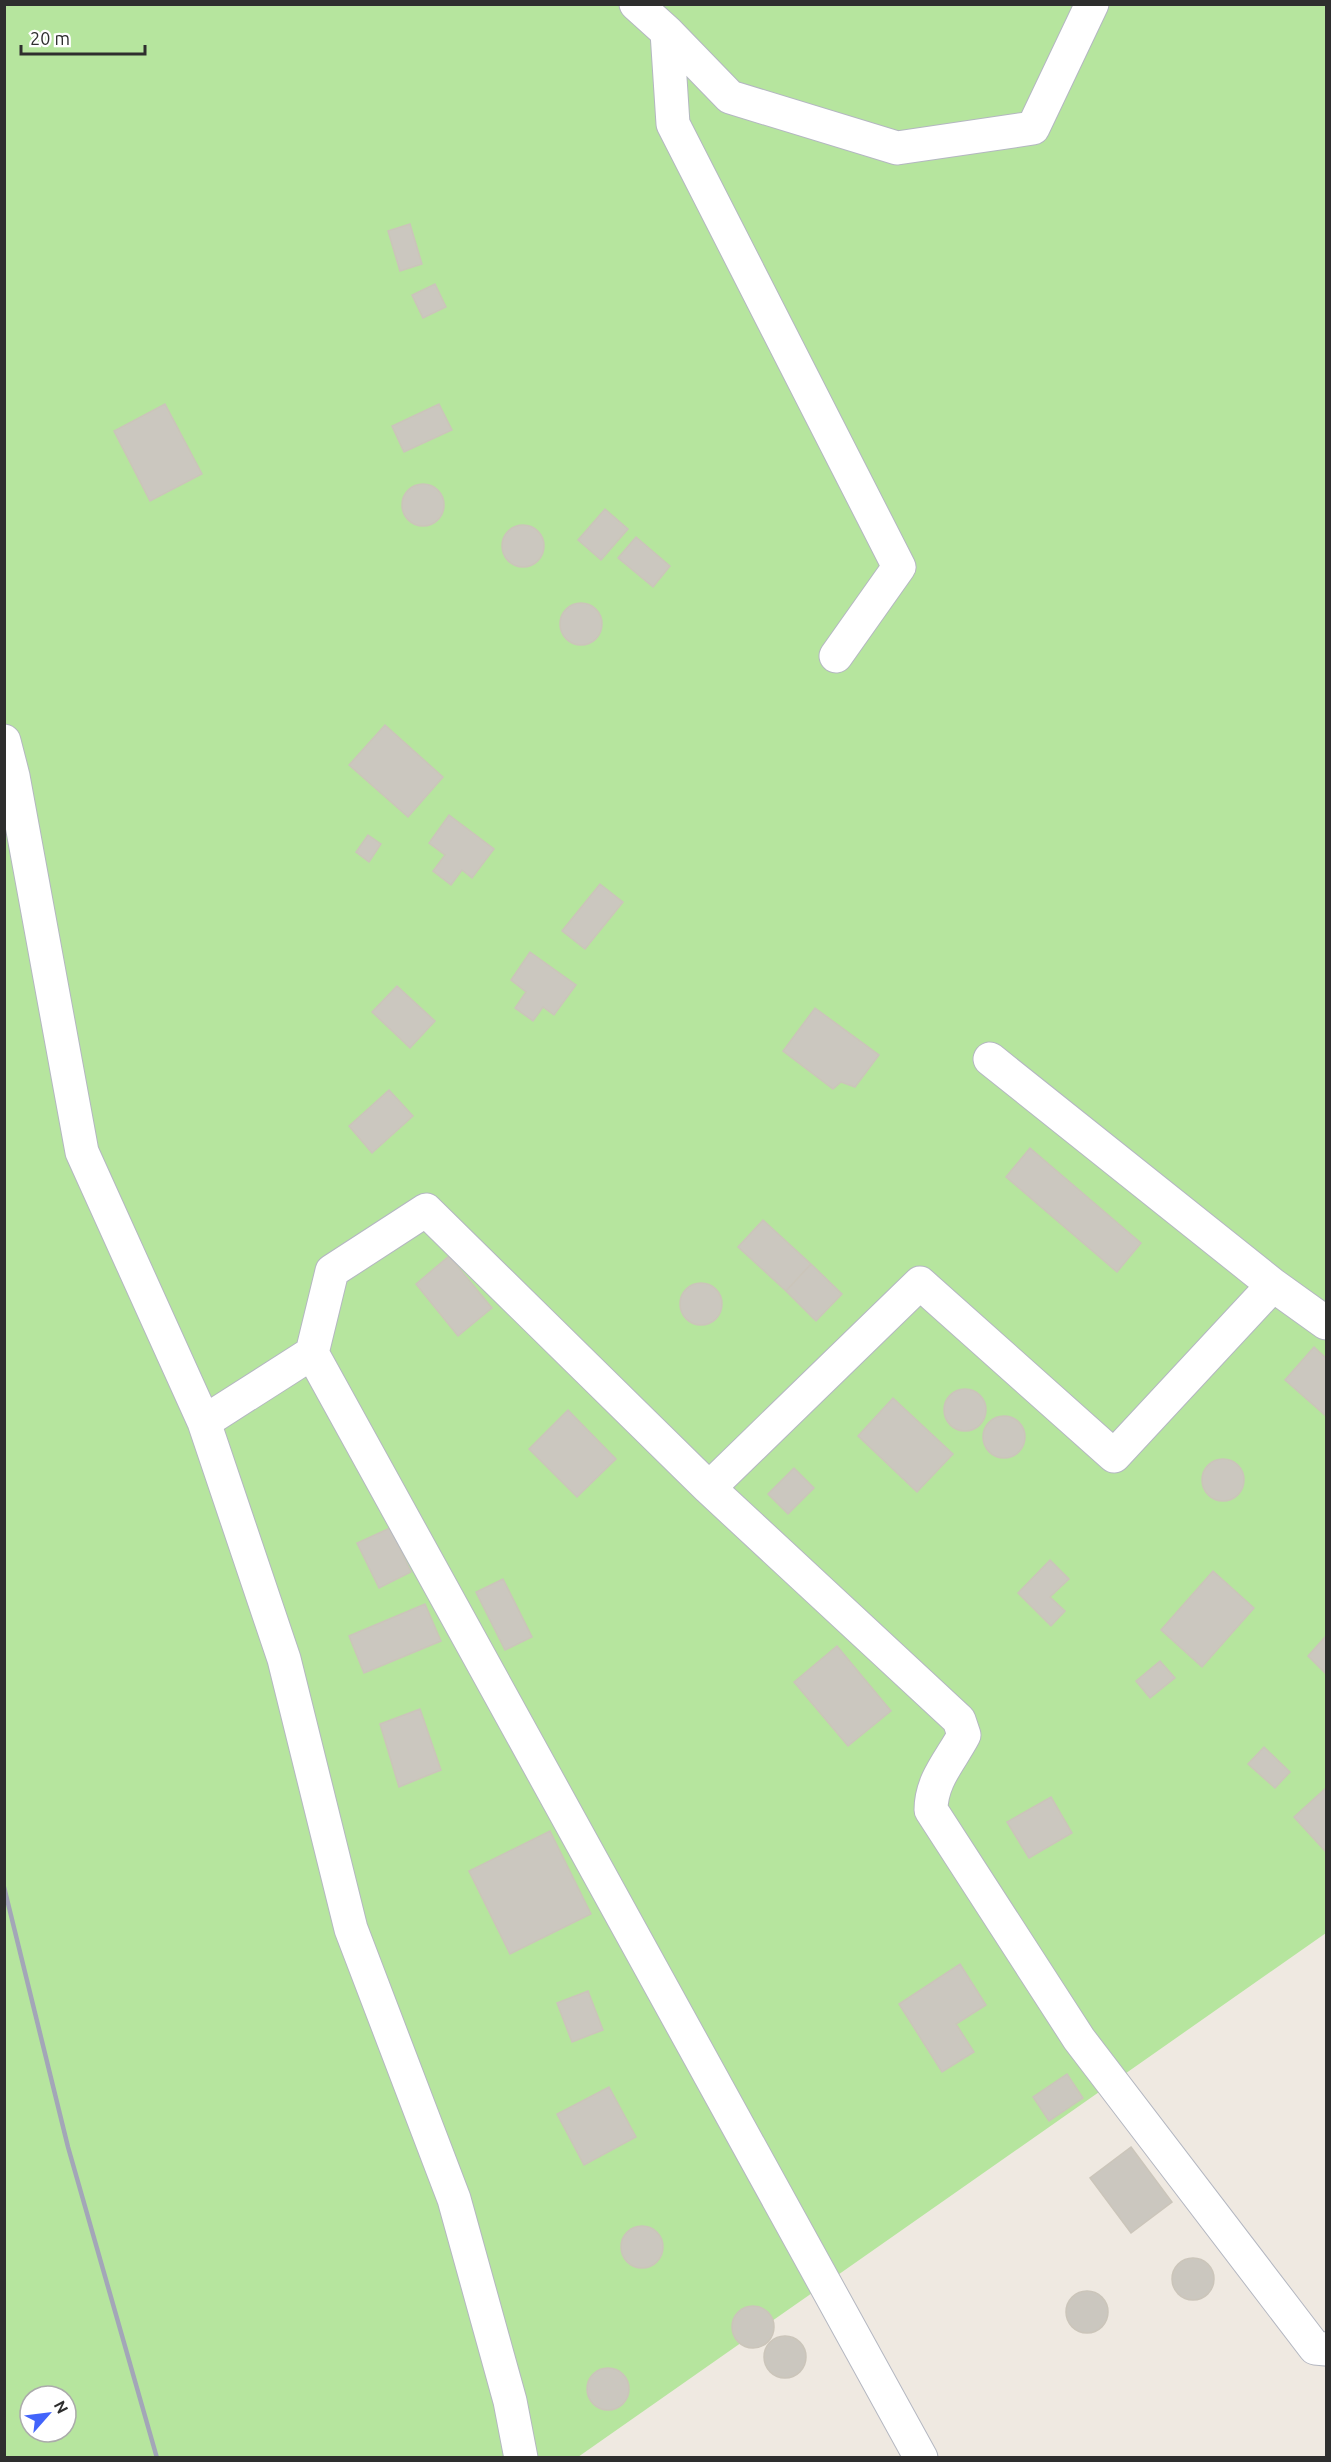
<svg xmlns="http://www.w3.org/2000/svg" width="1331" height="2462" font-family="Ubuntu,sans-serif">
<rect width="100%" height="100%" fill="#efe9e1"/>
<!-- green -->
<path fill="#b6e59e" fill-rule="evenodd" d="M5,5h1321v1928l-748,524 -573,1zM30,2396h36v36h-36z"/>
<!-- building -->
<path fill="#cbc7bf" stroke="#cbc5ba" stroke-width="1.5" d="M410,224l12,40 -22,7 -12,-40z
M435,284l11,23 -23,11 -11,-23z
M165,404l37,70 -52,27 -36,-70z
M439,404l13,26 -48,22 -12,-26z
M402 505a21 21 0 1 1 42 0a21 21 0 1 1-42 0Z
M605,509l23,20 -27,31 -23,-20z
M502 546a21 21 0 1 1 42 0a21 21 0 1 1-42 0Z
M636,537l34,29 -17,21 -35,-29z
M560 624a21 21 0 1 1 42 0a21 21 0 1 1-42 0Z
M385,725l58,52 -35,40 -59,-52z
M449,815l45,34 -22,29 -10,-8 -11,15 -18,-14 12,-16 -16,-12z
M368,835l13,9 -12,18 -13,-10z
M600,884l23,18 -38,47 -23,-18z
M530,952l46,33 -22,30 -11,-8 -10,14 -18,-13 11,-16 -15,-12z
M397,986l38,35 -25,27 -38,-36z
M815,1008l64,47 -24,32 -14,-5 -8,7 -50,-38z
M389,1090l24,26 -41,37 -23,-27z
M1030,1148l111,95 -24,29 -111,-95z
M763,1220l48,44 -25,27 -48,-44z
M449,1256l43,52 -34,28 -42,-52z
M811,1264l31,30 -26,27 -30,-30z
M680 1304a21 21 0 1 1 42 0a21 21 0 1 1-42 0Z
M1314,1347l12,11v58l-41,-36z
M944 1410a21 21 0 1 1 42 0a21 21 0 1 1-42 0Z
M893,1398l60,56 -36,38 -59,-56z
M568,1410l48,49 -39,38 -48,-48z
M983 1437a21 21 0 1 1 42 0a21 21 0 1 1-42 0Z
M1202 1480a21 21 0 1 1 42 0a21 21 0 1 1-42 0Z
M794,1468l20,20 -26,26 -20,-20z
M390,1528l21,44 -32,16 -22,-45z
M1050,1560l19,19 -19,18 15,14 -14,15 -33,-33z
M1213,1571l41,37 -52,59 -41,-37z
M503,1579l29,58 -27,13 -29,-58z
M425,1604l16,37 -77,32 -15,-37z
M1326,1636v38l-18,-18z
M837,1646l54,65 -43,35 -54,-64z
M1160,1661l15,17 -25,20 -14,-17z
M420,1709l21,61 -42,17 -19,-63z
M1264,1747l26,25 -15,16 -27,-24z
M1326,1788v64l-32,-35z
M1051,1797l21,36 -43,25 -22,-36z
M550,1831l41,83 -81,40 -41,-83z
M960,1964l26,41 -30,19 18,28 -32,20 -43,-68z
M588,1991l15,39 -31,12 -15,-39z
M1067,2074l16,24 -34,23 -16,-24z
M609,2087l27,50 -52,28 -27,-51z
M1131,2147l41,55 -41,31 -41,-55z
M621 2247a21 21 0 1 1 42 0a21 21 0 1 1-42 0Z
M1172 2279a21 21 0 1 1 42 0a21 21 0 1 1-42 0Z
M1066 2312a21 21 0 1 1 42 0a21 21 0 1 1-42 0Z
M732 2327a21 21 0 1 1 42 0a21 21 0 1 1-42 0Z
M764 2357a21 21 0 1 1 42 0a21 21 0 1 1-42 0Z
M587 2389a21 21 0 1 1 42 0a21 21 0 1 1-42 0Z"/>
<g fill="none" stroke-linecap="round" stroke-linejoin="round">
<defs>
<path id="street" d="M636,4l31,28 6,92 226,443 -63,89
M667,32l63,65 167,51 136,-20 59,-124
M4,741l9,35 69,376 122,270 108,-69 609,1105
M990,1059l283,226 53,38
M312,1353l20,-82 94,-61 283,278 211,-205 194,173 159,-171
M204,1422l80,237 67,270 103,270 56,202 11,57
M709,1488l250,232 5,15c-13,25 -33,45 -33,75l148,229 236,309 11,1"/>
</defs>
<!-- street casing -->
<use href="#street" stroke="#b4b7c1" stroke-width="35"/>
<!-- street -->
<use href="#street" stroke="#fff" stroke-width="33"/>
<!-- rail -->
<path stroke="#a3a6b8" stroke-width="4.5" d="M4,1887l64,260 89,311"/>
</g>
<!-- border -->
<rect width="1331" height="2462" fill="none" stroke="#2e2e2e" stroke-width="12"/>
<!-- north arrow -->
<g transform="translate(48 2414) rotate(62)"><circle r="28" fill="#ffffff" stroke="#ababab" stroke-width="1.5"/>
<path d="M0-4.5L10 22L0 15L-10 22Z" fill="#4264fb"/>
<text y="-9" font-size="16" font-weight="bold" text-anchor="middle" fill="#2e2e2e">N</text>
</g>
<!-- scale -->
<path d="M21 45v9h124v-9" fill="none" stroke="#2e2e2e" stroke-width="3"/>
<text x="30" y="45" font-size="18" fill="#2e2e2e" stroke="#ffffff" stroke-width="4.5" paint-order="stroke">20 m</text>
</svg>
